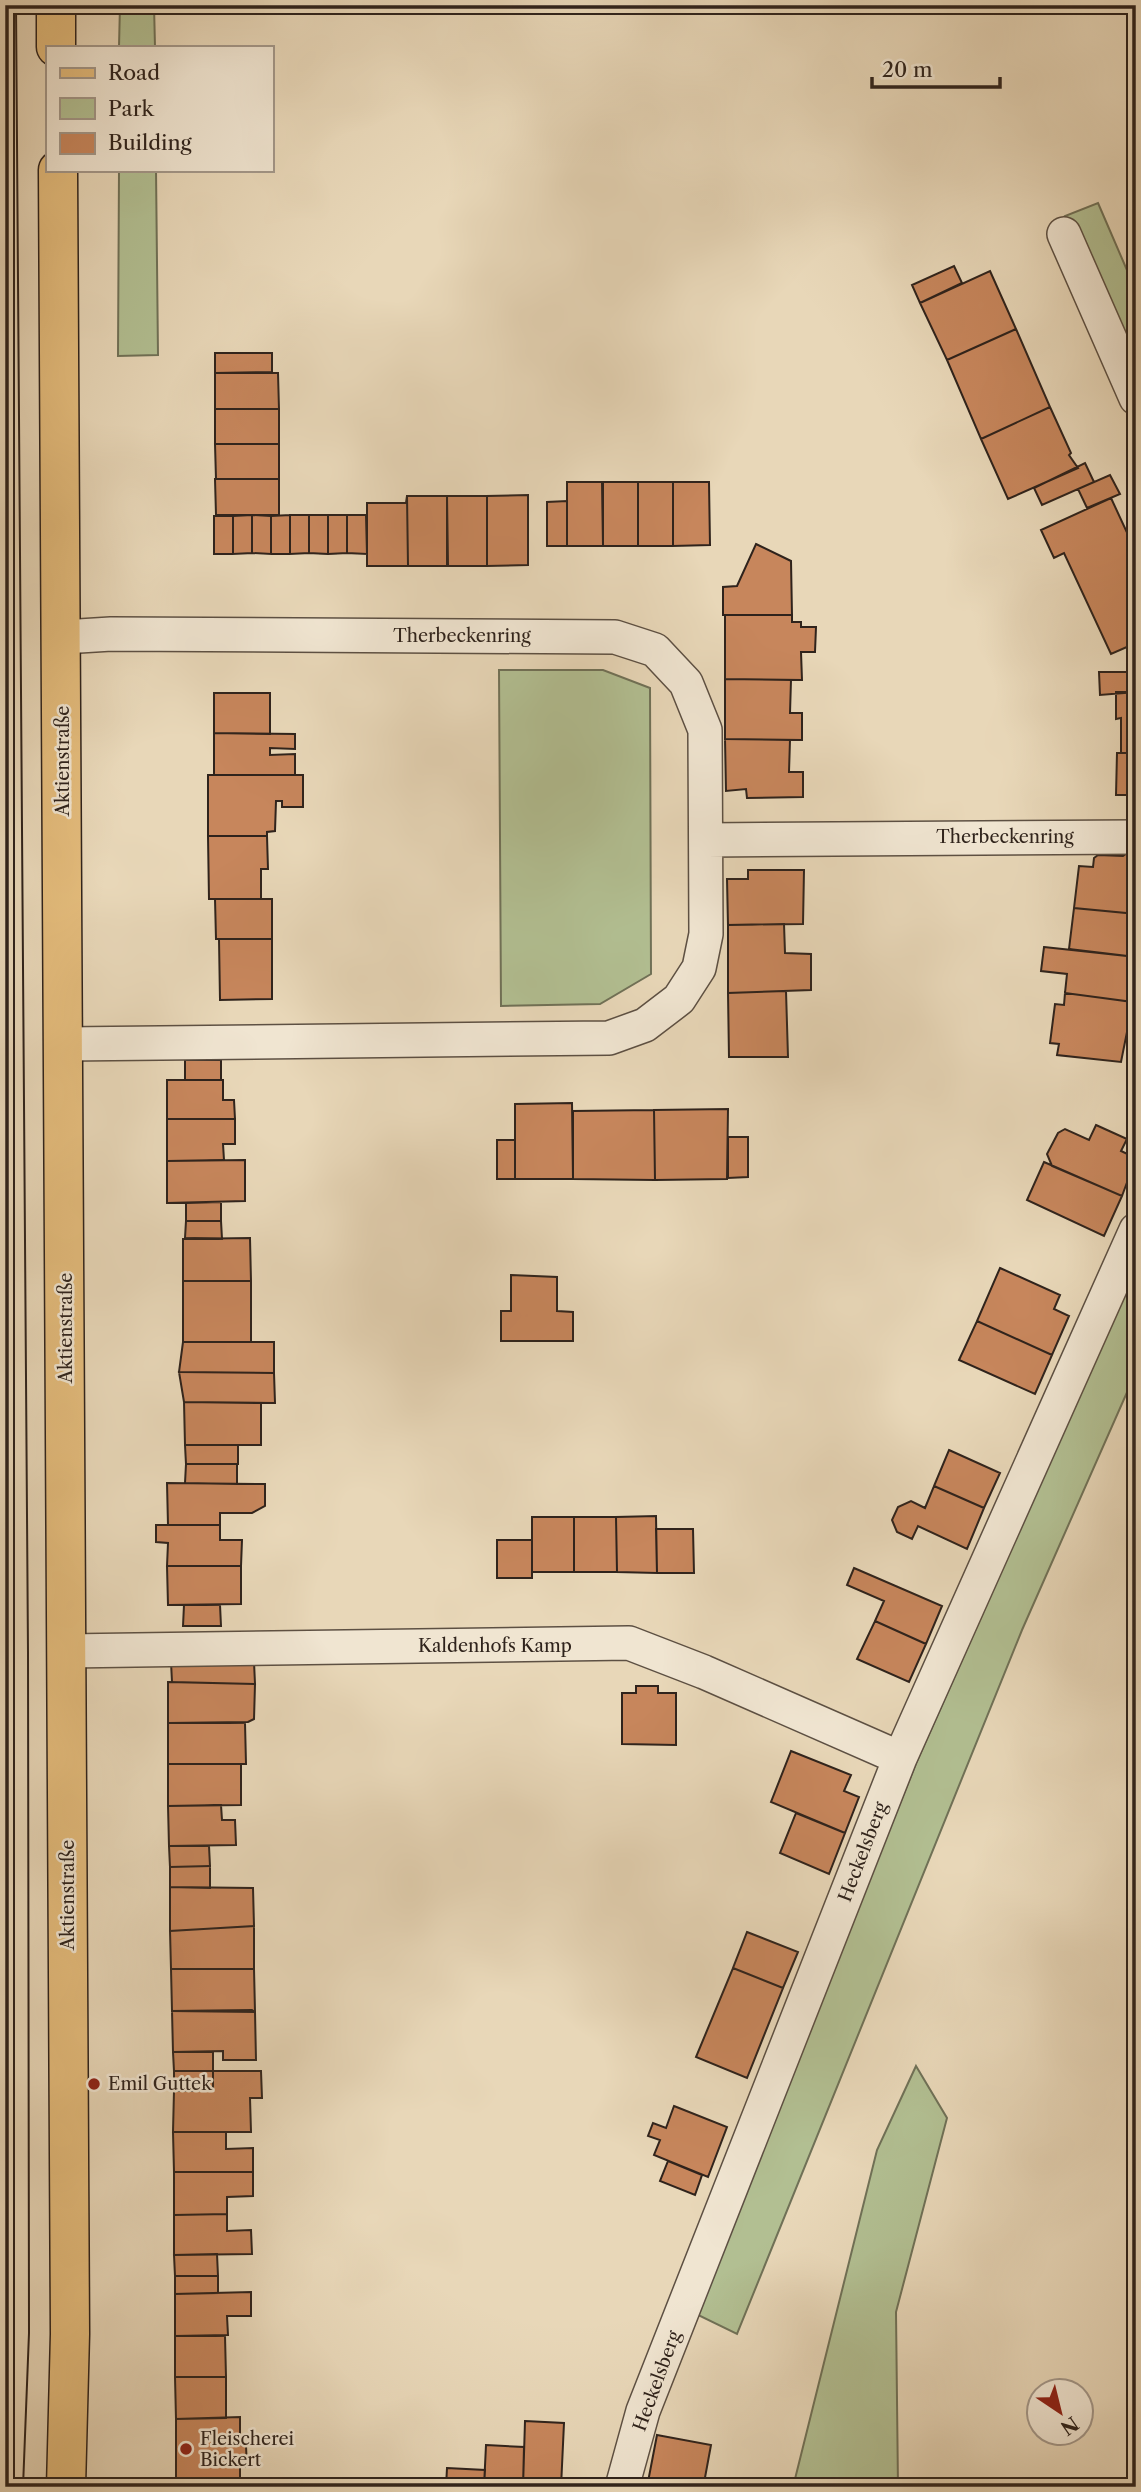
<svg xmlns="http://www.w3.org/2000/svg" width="1141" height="2492" font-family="'Libre Caslon Text',serif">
<rect width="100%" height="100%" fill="#e8d7b8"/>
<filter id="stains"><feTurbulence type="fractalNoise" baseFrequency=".00286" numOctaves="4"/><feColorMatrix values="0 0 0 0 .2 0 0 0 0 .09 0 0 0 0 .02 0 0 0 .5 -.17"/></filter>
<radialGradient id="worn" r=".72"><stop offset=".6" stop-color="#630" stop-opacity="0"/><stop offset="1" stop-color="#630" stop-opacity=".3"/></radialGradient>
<!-- green -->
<path fill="#b2bf92" stroke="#707157" stroke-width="2" d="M120,5h34l1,42h-36z
M119,170h37l2,185 -40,1z
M1098,203l38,88v91l-71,-166z
M499,670h104l47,18 1,286 -51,30 -99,2z
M1136,1268v104l-114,258 -285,704 -43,-21 223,-552z
M916,2066l31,52 -51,194 2,175h-105l84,-337z"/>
<!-- building -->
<path fill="#c7865c" stroke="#2f231c" stroke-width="2" d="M954,266l8,17 -42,20 -8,-18z
M990,271l26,58 -69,31 -27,-57z
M1016,329l34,78 -69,32 -34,-79z
M215,353h57v19l-57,1z
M215,373h63l1,36h-64z
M1050,407l21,46 -2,2 9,13 -70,31 -27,-60z
M215,409h64v35h-64z
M215,444h64v35h-63z
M1085,463l9,19 -52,23 -8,-17z
M1110,475l10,19 -33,14 -9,-19z
M215,479h64v36h-63z
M567,482h35l1,64h-36z
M603,482h35v64h-35z
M638,482h35v64h-35z
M673,482h36l1,63 -37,1z
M528,495v70l-41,1v-70z
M407,496h40v70h-39z
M407,496l1,70h-41v-63h39z
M447,496h40v70h-39z
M1111,498l25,54v91l-25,11 -47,-101 -10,5 -13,-28z
M567,501v45h-20v-44z
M252,515l19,1v38l-19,-1z
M252,515v38l-19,1v-38z
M290,515h19v38l-19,1z
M290,515v39h-19v-38z
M309,515h19v39l-19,-1z
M328,515h19v38l-19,1z
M347,515h19l1,39 -20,-1z
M214,516h19v38h-19z
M756,544l35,17 1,54h-69v-28l14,-1z
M725,615h67v7h9v5h15l-1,25h-14l1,28 -77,-1z
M1099,672h37v20l-36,3z
M725,679l66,1 -1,33h12v27l-77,-1z
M1116,692h20v61h-15v-35l-5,1z
M214,693h56v41l-56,-1z
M214,733l81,1v15l-25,-1v7l25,-1v21h-81z
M725,739l65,1 -1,32h14v25l-56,1 -1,-9 -20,2z
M1117,753h19v42h-20z
M208,775h95v32h-21v-6h-6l-1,30 -8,1v4h-59z
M208,836h59l1,33h-7v30h-52z
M1127,853h9v61l-62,-6 5,-42 14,1 1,-9 4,-3 25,1z
M748,870h56l-1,54 -75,1 -1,-46h21z
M215,899h57v40h-56z
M1074,908l62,6v43l-67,-8z
M784,924l1,29 26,1v36l-83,3v-68z
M219,939h53v60l-52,1z
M1044,947l92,10 -3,45 -68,-9 2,-19 -26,-3z
M786,991l2,66h-59l-1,-64z
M1065,993l68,9 -12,60 -64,-7 2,-11 -9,-1 5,-39 9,1z
M185,1060h36v20h-36z
M167,1080h56v20h11l1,19h-68z
M572,1103l1,76h-58v-75z
M728,1109l-1,70 -72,1 -1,-70z
M654,1110l1,70 -82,-1v-68z
M167,1119h68v25h-12l1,16 -57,1z
M1096,1125l31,14 -6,12 15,7 -14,38 -70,-30 -5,-12 11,-21 7,-4 24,11z
M728,1137h20v40l-20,1z
M497,1140h18v39h-18z
M245,1160v41l-78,2v-42z
M1044,1162l78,34 -18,40 -77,-36z
M221,1202v19h-35v-18z
M186,1221h35l1,18 -37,-1z
M250,1238l1,43h-68v-42z
M1000,1268l60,27 -6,14 15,7 -17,39 -75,-34z
M511,1275l46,2v34l16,1v29h-72v-30h10z
M183,1281h68v61h-68z
M977,1321l75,34 -17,39 -76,-34z
M183,1342h91v31l-95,-1z
M179,1372l95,1 1,30 -91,-1z
M184,1402l77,1v42h-76z
M185,1445h53v19h-52z
M949,1450l51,23 -16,35 -50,-22z
M186,1464h51v20l-52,-1z
M167,1483l98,1v22l-13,7h-32v12h-52z
M934,1486l50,22 -17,41 -49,-23 -6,13 -15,-7 -5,-12 6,-13 13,-6 14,7z
M656,1516l1,57 -40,-1 -1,-55z
M532,1517h42v55h-42z
M574,1517h42l1,55h-43z
M156,1525h64v15h22l-1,26h-74l1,-23 -12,-1z
M656,1529h37l1,44h-37z
M497,1540h35v38h-35z
M167,1566h74v38l-73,1z
M854,1568l88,38 -16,38 -51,-23 9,-20 -37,-16z
M184,1605h36l1,21h-38z
M875,1621l51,23 -17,38 -52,-23z
M171,1662h83l1,22 -83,-2z
M168,1682l87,2 -1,35 -6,3 -80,1z
M636,1686h22v7h18v52l-54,-1v-51h14z
M168,1723h77l1,41h-78z
M791,1751l60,24 -7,16 15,6 -14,36 -74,-31z
M168,1764h73v41l-73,1z
M221,1805l1,15h13l1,25 -67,1 -1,-40z
M796,1813l49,20 -16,41 -49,-21z
M169,1846h40l1,20 -40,1z
M210,1866v22l-40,-1v-20z
M170,1887l83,1 1,38 -84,5z
M254,1926v43h-83l-1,-38z
M747,1932l51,20 -15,36 -50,-20z
M733,1968l50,20 -36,90 -51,-21z
M171,1969h83l1,43 -83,-1z
M252,2010l3,2 1,48h-33v-9l-50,1 -1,-41z
M173,2052h40v19h-39z
M174,2071h39v20h-39z
M213,2071h48l1,27h-12l1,34h-78l1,-41h39z
M674,2106l53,21 -19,50 -54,-22 6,-15 -12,-4 5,-13 13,5z
M173,2132h53v17l27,-1v24h-79z
M668,2161l34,14 -7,20 -35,-14z
M174,2172h79v24l-26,1v17l-53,1z
M227,2214v17l24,-1 1,24 -78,1v-40z
M217,2254l1,22h-43l-1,-21z
M175,2276h43v17l-43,1z
M251,2292v24h-24l1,19 -53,1v-42z
M175,2336h50l1,41h-51z
M175,2377h51v41l-50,1z
M240,2417v28l6,1 1,21h-7v20h-64v-68z
M525,2421l39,2 -3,64h-38z
M657,2435l54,10 -7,38 21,4h-78z
M486,2445l38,2 -1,40h-39z
M447,2468l38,2 -1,17h-38z"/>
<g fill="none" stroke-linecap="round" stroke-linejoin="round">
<defs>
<path id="street" d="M1064,234l72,164
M63,637l48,-3 504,3 40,13 31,33 19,47 1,204 -7,34 -20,31 -34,26 -36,13 -544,6
M707,840l429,-3
M67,1651l562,-8 75,29 196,86
M622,2487l21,-76 257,-653 236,-528"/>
<path id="primary" d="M56,5v42
M58,170l12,2164 -4,153"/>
</defs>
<!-- street casing -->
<use href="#street" stroke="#5d5043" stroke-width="36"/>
<!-- primary casing -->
<use href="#primary" stroke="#2f231c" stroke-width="41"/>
<!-- street -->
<use href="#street" stroke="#f0e5d1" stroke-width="33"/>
<!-- primary -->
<use href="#primary" stroke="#e4bc7c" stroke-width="38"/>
<!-- tram -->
<path stroke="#2f231c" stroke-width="2" d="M16,5l12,1647 1,681 -6,154
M5,1400v1008"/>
</g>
<!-- markers -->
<g fill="#8f2418" stroke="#f0e5d1" stroke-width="2.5">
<circle cx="94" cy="2084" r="7"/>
<circle cx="186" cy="2449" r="7"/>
</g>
<g text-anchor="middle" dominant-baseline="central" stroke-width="5" stroke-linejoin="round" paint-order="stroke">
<!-- street labels -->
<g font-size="18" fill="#2f231c" stroke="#f0e5d1">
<text x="462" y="636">Therbeckenring</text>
<text transform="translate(63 761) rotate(-90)">Aktienstraße</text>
<text x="1005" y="837">Therbeckenring</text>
<text transform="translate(66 1328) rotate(-90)">Aktienstraße</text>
<text x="495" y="1646">Kaldenhofs Kamp</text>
<text transform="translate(863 1852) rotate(-69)">Heckelsberg</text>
<text transform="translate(68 1895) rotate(-90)">Aktienstraße</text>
<text transform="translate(657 2381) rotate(-70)">Heckelsberg</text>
</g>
<!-- poi labels -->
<g font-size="18" fill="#2f231c" stroke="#f0e5d1" text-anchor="start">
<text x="108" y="2084">Emil Guttek</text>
<text x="200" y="2439">Fleischerei<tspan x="200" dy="21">Bickert</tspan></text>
</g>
</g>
<!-- margin -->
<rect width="1141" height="2492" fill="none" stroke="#e8d7b8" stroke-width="28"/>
<rect x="7" y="7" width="1127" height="2478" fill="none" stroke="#2f231c" stroke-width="3.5"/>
<rect x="14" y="14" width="1113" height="2464" fill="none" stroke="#2f231c" stroke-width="2"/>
<!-- legend -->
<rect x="46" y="46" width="228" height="126" fill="#f0e5d1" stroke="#a39789" stroke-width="2"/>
<rect x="60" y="68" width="35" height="10" fill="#e4bc7c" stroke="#a39789" stroke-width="2"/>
<text x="108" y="80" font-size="21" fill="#2f231c">Road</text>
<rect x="60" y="98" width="35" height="21" fill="#b2bf92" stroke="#a39789" stroke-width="2"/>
<text x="108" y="116" font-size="21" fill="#2f231c">Park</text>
<rect x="60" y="133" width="35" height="21" fill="#c7865c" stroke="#a39789" stroke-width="2"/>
<text x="108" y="150" font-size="21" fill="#2f231c">Building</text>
<!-- north arrow -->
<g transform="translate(1060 2412) rotate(145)"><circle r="33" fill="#f0e5d1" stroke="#a39789" stroke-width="2"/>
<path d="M0-5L12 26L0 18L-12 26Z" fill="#8f2418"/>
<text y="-10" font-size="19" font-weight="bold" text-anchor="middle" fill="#2f231c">N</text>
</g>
<!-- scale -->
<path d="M872 77v10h128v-10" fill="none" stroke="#2f231c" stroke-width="3.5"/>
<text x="882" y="77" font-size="21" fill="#2f231c" stroke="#f0e5d1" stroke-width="5" paint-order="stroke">20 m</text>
<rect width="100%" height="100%" filter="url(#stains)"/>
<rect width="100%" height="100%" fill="url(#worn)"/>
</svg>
